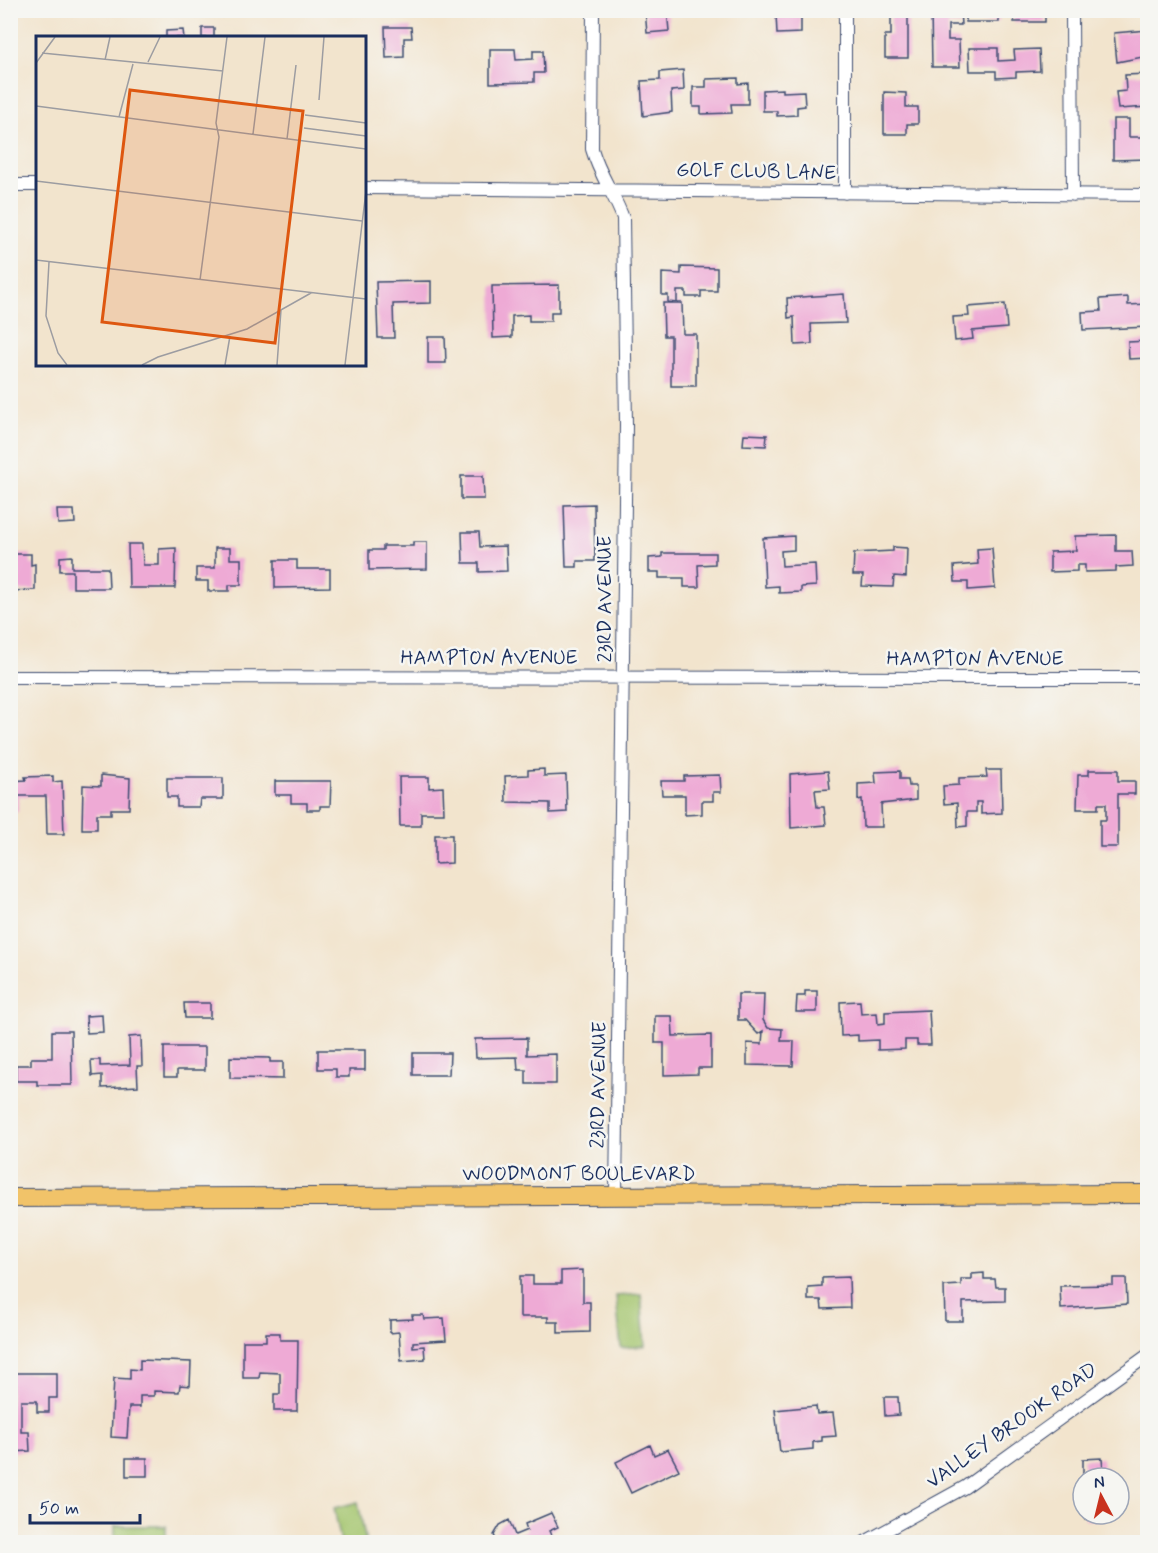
<svg xmlns="http://www.w3.org/2000/svg" width="1158" height="1553" font-family="Mynerve,sans-serif">
<rect width="100%" height="100%" fill="#f6f6f2"/>
<filter id="ink" filterUnits="userSpaceOnUse"><feTurbulence type="fractalNoise" baseFrequency=".0167" numOctaves="2"/><feDisplacementMap in="SourceGraphic" scale="12" xChannelSelector="R" yChannelSelector="G"/><feConvolveMatrix kernelMatrix="1 2 1 2 8 2 1 2 1" color-interpolation-filters="sRGB"/></filter>
<filter id="wash" filterUnits="userSpaceOnUse"><feTurbulence type="fractalNoise" baseFrequency=".008" numOctaves="4" result="noise"/><feDisplacementMap in="SourceGraphic" scale="24" xChannelSelector="R" yChannelSelector="G"/><feGaussianBlur stdDeviation="1.35" result="paint"/><feColorMatrix in="noise" values="0 0 0 0 0 0 0 0 0 0 0 0 0 0 0 0 0 1.4 0 .05"/><feComposite in="paint" operator="in"/></filter>
<g filter="url(#wash)">
<rect width="100%" height="100%" fill="#f2e4cd"/>
<!-- grass -->
<path fill="#a3c46c" stroke="#5f7a65" stroke-width="1.5" d="M641,1294l4,52 -24,2 -5,-52z
M358,1502l8,40h-25l-7,-34z
M115,1526h51v16h-51z"/>
<g id="blocks">
<!-- building -->
<path fill="#eeaad5" d="M645,10h22l2,21 -22,2z
M759,10h42v23l-24,1 -1,-20 -17,1z
M888,10h20v48h-23v-23h6v-20l-3,-1z
M931,10h29l1,15h-13v15h11l1,27h-28z
M965,10h34v12h-33z
M1014,10h31v12h-31z
M385,27h26l1,11h-8v19l-18,1z
M202,28h12v10h-12z
M183,30l1,8h-18v-7z
M1148,30v26l-31,6 -3,-29z
M969,48h29v13l17,-1 -1,-10 25,-1 1,22 -24,1v5l-20,1v-7h-26z
M490,49h25l1,11 17,-1v-8h10l1,22h-10v9l-44,1z
M683,70l1,20 -13,1 1,21 -29,4 -2,-35 19,-1v-8z
M1148,74v33l-30,2 -2,-17 10,-1 -1,-16z
M738,78v6l10,-1v21h-17l1,9 -31,1v-7h-8v-20h13v-8z
M783,89v3l21,-1 1,15 -8,1v8l-20,1v-5h-14v-21z
M884,92l22,1v14h12v17h-11v10h-23z
M1113,119h16v18h19v22l-35,1z
M681,267l36,1v23h-16v6h-15v-6h-9v12l-9,-1v-7h-6v-22l19,1z
M431,281v22l-38,1 1,34h-16l-2,-56z
M559,285v27h-8v9h-22v-6l-17,1v21l-19,1 -1,-52z
M844,294l2,29 -35,1 1,20 -17,1 -1,-28 -6,1 -1,-20z
M1128,297v8l20,-1v23l-65,3 -1,-18 19,-1 -1,-12z
M663,303h19l1,31h13v52h-25v-50h-7z
M1005,304l2,24 -35,3 1,8 -18,2 -2,-24 16,-1 -1,-9z
M428,337h17l1,26h-18z
M1148,341v17l-19,1 -1,-17z
M744,434l23,1 -1,11 -23,-1z
M461,476h22l1,23h-23z
M594,504l1,57h-18v6h-11l-2,-62z
M57,510h17l1,13 -17,1z
M462,532h17l1,15 26,-1 1,25 -28,1v-9h-16z
M1116,535v16h16l1,15 -17,1v4l-31,1v-7h-8v6l-27,1v-20l26,-1 -1,-15z
M794,536v14l-13,1 1,15 33,-2 1,22 -15,1v5l-22,1v-7l-14,1 -2,-49z
M413,542h14v27l-58,1v-20h14v-4h30z
M128,544h14l1,21h16v-16l17,-1 -1,40h-46z
M893,547l14,1 -1,29 -12,-1 -1,11 -31,-1 1,-11h-10l1,-22 39,-2z
M215,548h15v11h11v26h-12v6h-21v-10h-12v-13h19z
M992,548l3,40 -27,2v-8h-13l-1,-16 24,-2 -1,-15z
M662,553h53v11l-17,1 1,22h-15v-9h-25v-6h-10v-14l13,-1z
M10,554h21v11l4,-1v26l-25,1z
M72,556v12h36l1,20h-36v-17h-13v-14z
M275,560h22v9h33v18l-55,1z
M544,769v7l22,-1 1,37 -17,1v-10l-44,-1 -1,-26 23,-1v-5z
M986,770h15l1,43 -21,1v-12h-5v10h-9v14l-9,1 -1,-24 -13,1 -1,-18 16,-1v-7l28,-1z
M1089,770h29v11h17v13h-17v53h-18v-27h6v-16h-8v5h-21l1,-34h11z
M828,771l2,18 -15,1 2,17h7l2,18 -35,3 -1,-54z
M900,771v8h8l1,7h7v14l-35,4 1,23h-19l-1,-28 -4,1v-16l18,-1 -1,-11z
M101,775l29,3 -1,31h-18v5h-14v15h-15l1,-44 18,1z
M720,775l1,17h-8v9h-11v13l-17,1v-20h-23l-1,-14h23v-5z
M53,776v6l9,-1 2,53h-17l-1,-38h-28v15l-8,1v-31l16,-1 -1,-3z
M399,777h30v11l14,-1 1,26h-23v13h-21z
M167,778h56v21h-23l-1,8h-22v-10h-10z
M275,781h56l-1,25h-10v4h-13v-7h-16v-8h-16z
M435,835h17v28l-17,1z
M805,991h12v21h-21l1,-16h8z
M738,994h26l-1,26 5,8 14,1 -1,12h13l-1,25 -46,-1v-22l15,1 1,-13 -5,3 -13,-14h-7z
M860,1001l1,13 16,-1 1,11 7,-1v-11l44,-2 2,35h-14v-5h-12v9l-27,1v-10l-20,1v-6l-17,1 -1,-34z
M184,1003h26v15h-25z
M102,1015l1,17 -16,1 -1,-17z
M655,1016h17l1,20 38,-1v33h-13v6l-34,1v-32h-9z
M52,1031h19l1,54h-35v-4h-21v-16h15v-7h21z
M141,1036l1,30h-5l1,20 -36,2v-13l-10,1 -1,-16h9v6l30,-1 -1,-28z
M527,1038v17l29,-1v30h-30v-14h-8l-1,-13 -41,1 -1,-19z
M164,1047h41v23h-28v7h-13z
M318,1050h47v20h-16v7h-13v-8h-18z
M413,1053h37l-1,22h-36z
M230,1057l40,1v4h13v17l-53,-1z
M583,1270v32h7v30l-32,1v-11h-10v-5h-28v-41h13v8h28v-13z
M984,1273v6h11l1,8h9v14l-42,1v19h-18l-1,-35 17,-1v-6h11v-5z
M849,1277l1,31 -28,1 -1,-9h-13v-13l14,-1v-8z
M1113,1278h13l1,26 -66,5 -1,-23 53,-1z
M412,1315h11l1,4 20,-1 2,22 -33,2v5l11,-1 1,13 -24,2 -2,-29 -9,1v-13l23,-1z
M266,1333h14v7h18l-1,71h-23v-17h6v-21l-20,-1 -1,6h-16v-37h23z
M140,1360l51,2 -1,24 -10,-1 -1,7 -25,-1v5h-14v11h-11l-2,31 -16,-1 3,-59 16,1v-10l10,1z
M11,1373h46v25h-8v14h-12v-11h-16v31h8l1,19 -20,1z
M884,1397h14l1,18 -14,1z
M816,1406l1,8 16,-1 3,23 -14,1v4l-9,1v7l-33,3 -5,-42z
M650,1445l4,10 14,-6 11,21 -48,23 -15,-31z
M126,1458h21v18h-21z
M1102,1458l1,10 4,-1 1,11h-25v-19z
M551,1513l7,14 -9,4 5,11h-57l-3,-7 6,-10 9,-5 6,15 12,-5 -2,-6z
M1085,1514h16v6h-16z"/>
</g>
</g>
<g filter="url(#ink)">
<use href="#blocks" fill-opacity="0" stroke="#3b4a6f" stroke-width="1.5"/>
<g fill="none" stroke-linecap="round" stroke-linejoin="round">
<defs>
<path id="minor" d="M593,10l-1,139c7,25 22,45 31,69l3,207 -10,771
M845,10v183
M1072,10l1,185
M10,185h28
M364,188l784,7
M10,677l1138,1
M865,1542l100,-55 183,-132"/>
<path id="primary" d="M10,1198l1138,-4"/>
</defs>
<!-- minor casing -->
<use href="#minor" stroke="#3b4a6f" stroke-width="14"/>
<!-- primary casing -->
<use href="#primary" stroke="#3b4a6f" stroke-width="20"/>
<!-- minor -->
<use href="#minor" stroke="#fff" stroke-width="12"/>
<!-- primary -->
<use href="#primary" stroke="#f1c369" stroke-width="18"/>
</g>
</g>
<g text-anchor="middle" dominant-baseline="central" stroke-width="5" stroke-linejoin="round" paint-order="stroke">
<!-- street labels -->
<g font-size="20" fill="#1b2f5e" stroke="#f6f6f2">
<text transform="translate(756 172) rotate(1)">GOLF CLUB LANE</text>
<text transform="translate(605 599) rotate(-90)">23RD AVENUE</text>
<text x="489" y="658">HAMPTON AVENUE</text>
<text x="975" y="659">HAMPTON AVENUE</text>
<text transform="translate(599 1085) rotate(-89)">23RD AVENUE</text>
<text x="579" y="1174">WOODMONT BOULEVARD</text>
<text transform="translate(1012 1426) rotate(-35)">VALLEY BROOK ROAD</text>
</g>
</g>
<!-- overview -->
<g transform="translate(36 36)">
<rect width="330" height="330" fill="#f2e4cd"/>
<path fill="none" stroke="#9c9ca1" stroke-width="1.5" d="M6,17l181,18M69,24l5,-23M112,26l12,-25M0,27l19,-26M283,64l5,-63M0,70l330,43M269,79l61,8M83,81l14,-53M268,92l62,8M217,98l12,-97M251,103l9,-74M0,145l326,40M0,224l330,39M13,226l-3,54 12,37 9,12M164,244l19,-143 -3,-14 11,-86M106,329l16,-8 89,-28 64,-36M189,329l5,-29M241,329l4,-55M309,329l21,-174"/>
<path fill="#de5710" fill-opacity="0.15" stroke="#de5710" stroke-width="3" d="M94,54l173,21 -28,232 -173,-21z"/>
<rect width="330" height="330" fill="none" stroke="#1b2f5e" stroke-width="3"/>
</g>
<!-- margin -->
<rect width="1158" height="1553" fill="none" stroke="#f6f6f2" stroke-width="36"/>
<!-- north arrow -->
<g transform="translate(1101 1496) rotate(353)"><circle r="28" fill="#f6f6f2" stroke="#9ea6b7" stroke-width="1.5"/>
<path d="M0-4.5L10 22L0 15L-10 22Z" fill="#c8321e"/>
<text y="-9" font-size="16" font-weight="bold" text-anchor="middle" fill="#1b2f5e">N</text>
</g>
<!-- scale -->
<path d="M30 1514v9h110v-9" fill="none" stroke="#1b2f5e" stroke-width="3"/>
<text x="39" y="1514" font-size="18" fill="#1b2f5e" stroke="#f6f6f2" stroke-width="4.5" paint-order="stroke">50 m</text>
</svg>
